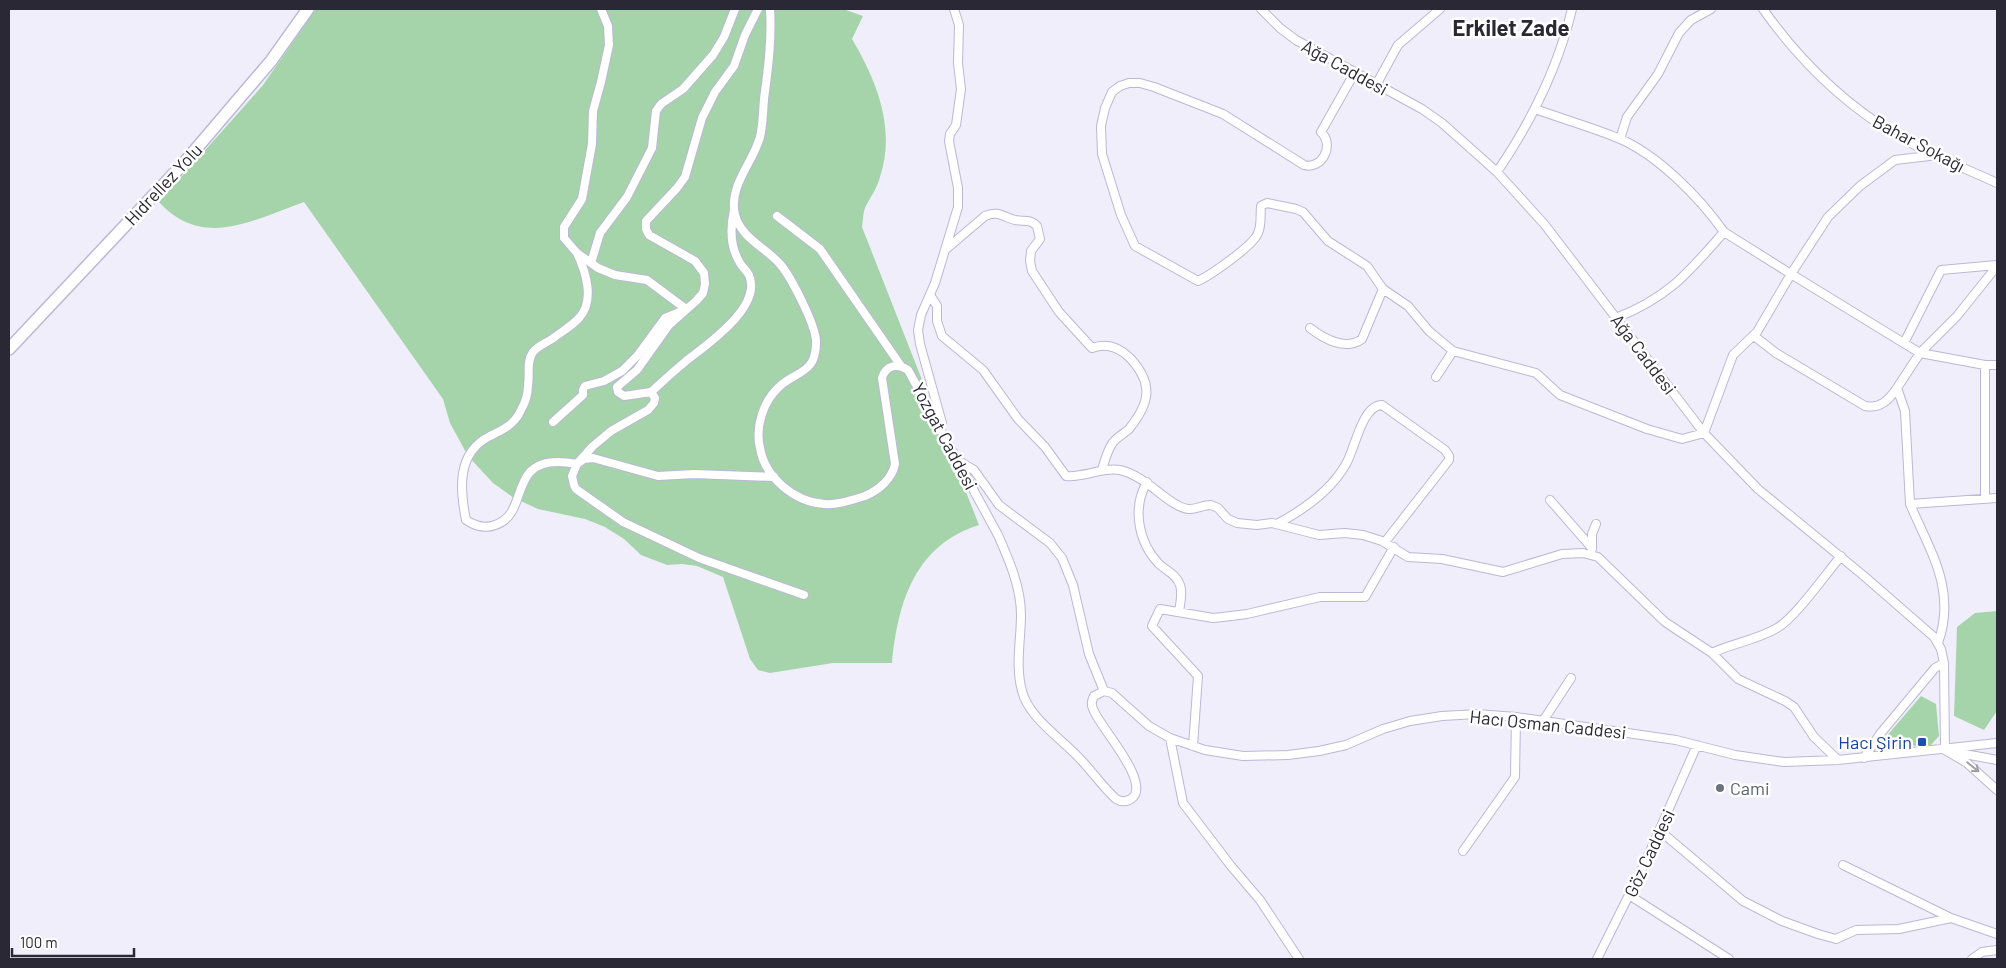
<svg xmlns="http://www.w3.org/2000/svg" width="2006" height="968" font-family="Barlow,sans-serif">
<rect width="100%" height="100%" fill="#f0eefb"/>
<!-- green -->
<path fill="#a6d4aa" d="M316,9h527l20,7 -11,23c25,42 44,90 28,138 -3,12 -10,20 -15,31 -2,5 -2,13 -3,19l117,298c-64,20 -81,77 -87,138h-59l-63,10 -12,-3 -8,-11 -27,-82 -26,-11 -15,-2 -15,1 -26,-10 -17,-16 -19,-12 -20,-8 -47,-10 -24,-11 -21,-15 -25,-27 -18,-33 -7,-24 -139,-197c-51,18 -101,48 -145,0l104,-117z
M1997,611v100l-13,19 -30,-14 3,-89 18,-14z
M1921,696l15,8 3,32 -8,9 -43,2 -3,-9z"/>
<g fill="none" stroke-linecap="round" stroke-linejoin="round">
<defs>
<path id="street" d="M601,9l7,17 1,19 -8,37 -8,29 -1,33 -10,55 -18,28v11l13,15 21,15 17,7 32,5 39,29
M770,9c2,30 -2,60 -6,90 -1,12 -1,26 -4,38 -7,26 -32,49 -25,78 7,24 30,32 45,49 11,13 37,63 36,79 0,30 -19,28 -36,43 -17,15 -25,41 -20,62 5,30 35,54 64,56 14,1 28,-4 41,-8 14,-6 27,-17 30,-32l-13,-86c4,-13 15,-15 26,-8l90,165c11,25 23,52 23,80 0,25 -6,50 1,76 7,28 42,49 61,71 11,12 21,26 33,37 5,3 10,3 15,0 22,-15 -31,-72 -37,-88 -3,-6 -3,-9 0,-15l10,-5 8,2 37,33 21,12 35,12 38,6 45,-1 31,-4 27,-6 37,-16 27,-8 32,-5 35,-2 39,3 160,23 59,15 49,7 54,-2 159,-17
M1261,9l19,19 16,12 126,69 20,14 55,49 48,53 159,208 54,56 106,87 70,61 7,12 3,14 1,87
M1763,9c36,51 81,95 135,127 31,18 66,32 99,47
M1355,72l-34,60c14,13 1,38 -17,33l-81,-51 -69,-27 -14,-4h-11l-9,3 -8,6 -7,16 -4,18 1,28 19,61 14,31 63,35c13,-6 56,-36 60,-48 4,-9 2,-18 3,-27l6,-3 29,6 7,3 25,29 39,25 16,23
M1376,85l22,-40 42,-36
M1535,109c28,10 56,18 83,29 39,16 82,60 106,94
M1620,139l7,-22 31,-43 21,-41 12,-13 20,-11
M1497,172c34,-50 61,-104 75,-163
M777,216l43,33 81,117
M945,250l40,-34c13,-6 18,1 30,4 9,2 14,-2 22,6l3,13 -9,12 -1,10 2,10 27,41 33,36c14,-5 27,-1 38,10 24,26 20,45 -1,71 -5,5 -14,9 -17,15 -5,7 -7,17 -10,25
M577,253c9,19 18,48 2,65 -7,8 -18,14 -27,21 -6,4 -14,7 -19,13 -7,9 -3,22 -5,33 0,9 -3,18 -7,25 -6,14 -18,20 -31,26 -34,17 -30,54 -24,84 9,6 19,9 29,5 25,-8 20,-36 35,-53 11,-12 32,-11 47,-8l15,-17 19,-16 37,-21 6,-7 1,-5 -4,-6 -27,4 -6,-4 -1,-5 20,-17 32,-45 27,-24 7,-8 2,-9 -1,-11 -9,-12 -46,-26 -3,-6v-8l31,-33 8,-11 17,-59 13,-26 19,-26 11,-31 13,-26
M591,263l9,-30 27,-36 25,-49 4,-37 5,-7 22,-15 30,-34 11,-18 11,-28
M1997,266l-40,50 -37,37 -23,35 8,23 5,93 87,-6
M930,295l7,11v15l5,15 41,34 35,49 27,28 21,29c18,2 35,-9 54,-6 27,6 48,36 68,39 8,1 14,-4 23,-4l7,3 10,11 9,4 20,2 15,-2 47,12 26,-2 18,2 19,6 26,16 34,2 61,13 59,-18 21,-1 15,4 67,65 47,31 26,26 47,22 9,6 20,30 24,23
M1616,318c53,-21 72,-45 108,-86l67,42 129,79 65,12h12
M1310,328c14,11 36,23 52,11l21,-50 25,17 21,25 24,20 83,22 24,22 87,34 35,10 22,-6 29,-78 24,-23 34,-58 37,-57 32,-31 35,-26 43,-5
M1754,336l22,17 89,53c15,3 24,-6 32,-18
M1904,343l37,-73 56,-5
M1985,365v132
M1436,377l17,-26
M651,392c12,-11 23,-21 35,-31 20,-16 77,-54 63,-86 -2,-4 -7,-8 -9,-12 -10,-16 -10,-35 -6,-53
M553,422l30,-27v-5l2,-4 19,-5 18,-10 15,-15 28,-38 17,-7
M942,423l-22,-79 -2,-14 3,-15 14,-32 23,-76v-19l-9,-47 1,-7 6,-9 5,-36 -3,-26 1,-38 -5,-16
M959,461l15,9 25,35 51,38 12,15 11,27 16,69 15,37
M774,477l-80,-3 -36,2 -65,-18 -9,1 -7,5 -5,12 2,9 2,4 47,33 76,36 105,37
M1147,482c-15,26 -9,60 12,82 8,7 18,11 21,21 3,8 0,19 -1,27
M1550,500l42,48
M1910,504c20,47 47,86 28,139
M1277,524c26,-14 54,-33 69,-60 9,-15 16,-59 36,-59l63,45 4,6v4l-64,82
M1592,549v-15l4,-10
M1712,653c21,-10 45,-13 65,-25 18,-10 48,-53 64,-72
M1543,721l28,-43
M1170,738l13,65 48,63 29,34 39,59
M1193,746l5,-70 -46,-50 8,-17 53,9 10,-1 24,-3 73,-17h45l29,-50
M1945,750l22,13 30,27
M1954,752l43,8
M1864,758l16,-24 55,-66 9,-5
M1659,830l84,71 39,20 36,13 18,5 20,-9 43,-1 52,-11 -108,-53
M1463,851l52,-74 1,-60
M1629,895l100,64
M1951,918l46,16
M1597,959l47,-94 53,-120
M1972,959l10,-7 15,-2"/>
<path id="secondary" d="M9,349l175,-186 87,-102 37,-52"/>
</defs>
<!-- street casing -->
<use href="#street" stroke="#bbb7d6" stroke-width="10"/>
<!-- secondary casing -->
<use href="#secondary" stroke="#bbb7d6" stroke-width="14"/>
<!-- street -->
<use href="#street" stroke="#fff" stroke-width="8"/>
<!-- secondary -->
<use href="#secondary" stroke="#fff" stroke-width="11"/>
</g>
<!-- one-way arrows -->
<defs><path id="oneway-shaft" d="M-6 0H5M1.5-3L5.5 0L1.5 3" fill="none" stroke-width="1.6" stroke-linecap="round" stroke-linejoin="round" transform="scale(1.25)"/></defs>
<use stroke="#9f9ea4" href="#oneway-shaft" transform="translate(1973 767) rotate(39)"/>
<!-- markers -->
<rect fill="#1a4fb4" stroke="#fff" stroke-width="2" x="1917" y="737" width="10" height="10" rx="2.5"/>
<circle fill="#6b7280" stroke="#fff" stroke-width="2" cx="1720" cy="788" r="5"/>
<g text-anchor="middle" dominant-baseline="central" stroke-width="5" stroke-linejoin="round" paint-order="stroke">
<!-- street labels -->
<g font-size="18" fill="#2a2834" stroke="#fff">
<text transform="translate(1345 67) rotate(29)">Ağa Caddesi</text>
<text transform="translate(1919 143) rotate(28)">Bahar Sokağı</text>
<text transform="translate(163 184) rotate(-47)">Hıdrellez Yolu</text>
<text transform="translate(1644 354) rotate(53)">Ağa Caddesi</text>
<text transform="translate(945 436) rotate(62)">Yozgat Caddesi</text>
<text transform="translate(1548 724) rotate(6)">Hacı Osman Caddesi</text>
<text transform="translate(1649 853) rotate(-65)">Göz Caddesi</text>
</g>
<!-- transit labels -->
<g font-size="18" fill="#164399" stroke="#fff" text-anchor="end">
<text x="1912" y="742">Hacı Şirin</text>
</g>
<!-- worship labels -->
<g font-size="18" fill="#5b616d" stroke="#fff" text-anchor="start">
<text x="1730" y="788">Cami</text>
</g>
<!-- district labels -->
<g font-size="22" font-weight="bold" fill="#2a2834" stroke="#fff">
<text x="1511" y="27">Erkilet Zade</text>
</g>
</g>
<!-- border -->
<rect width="2006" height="968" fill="none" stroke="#2a2834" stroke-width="20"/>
<!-- scale -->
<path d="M12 948v8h122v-8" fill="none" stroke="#2a2834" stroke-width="2.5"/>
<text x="20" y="948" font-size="15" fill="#2a2834" stroke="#ffffff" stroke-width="4" paint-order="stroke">100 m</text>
</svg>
